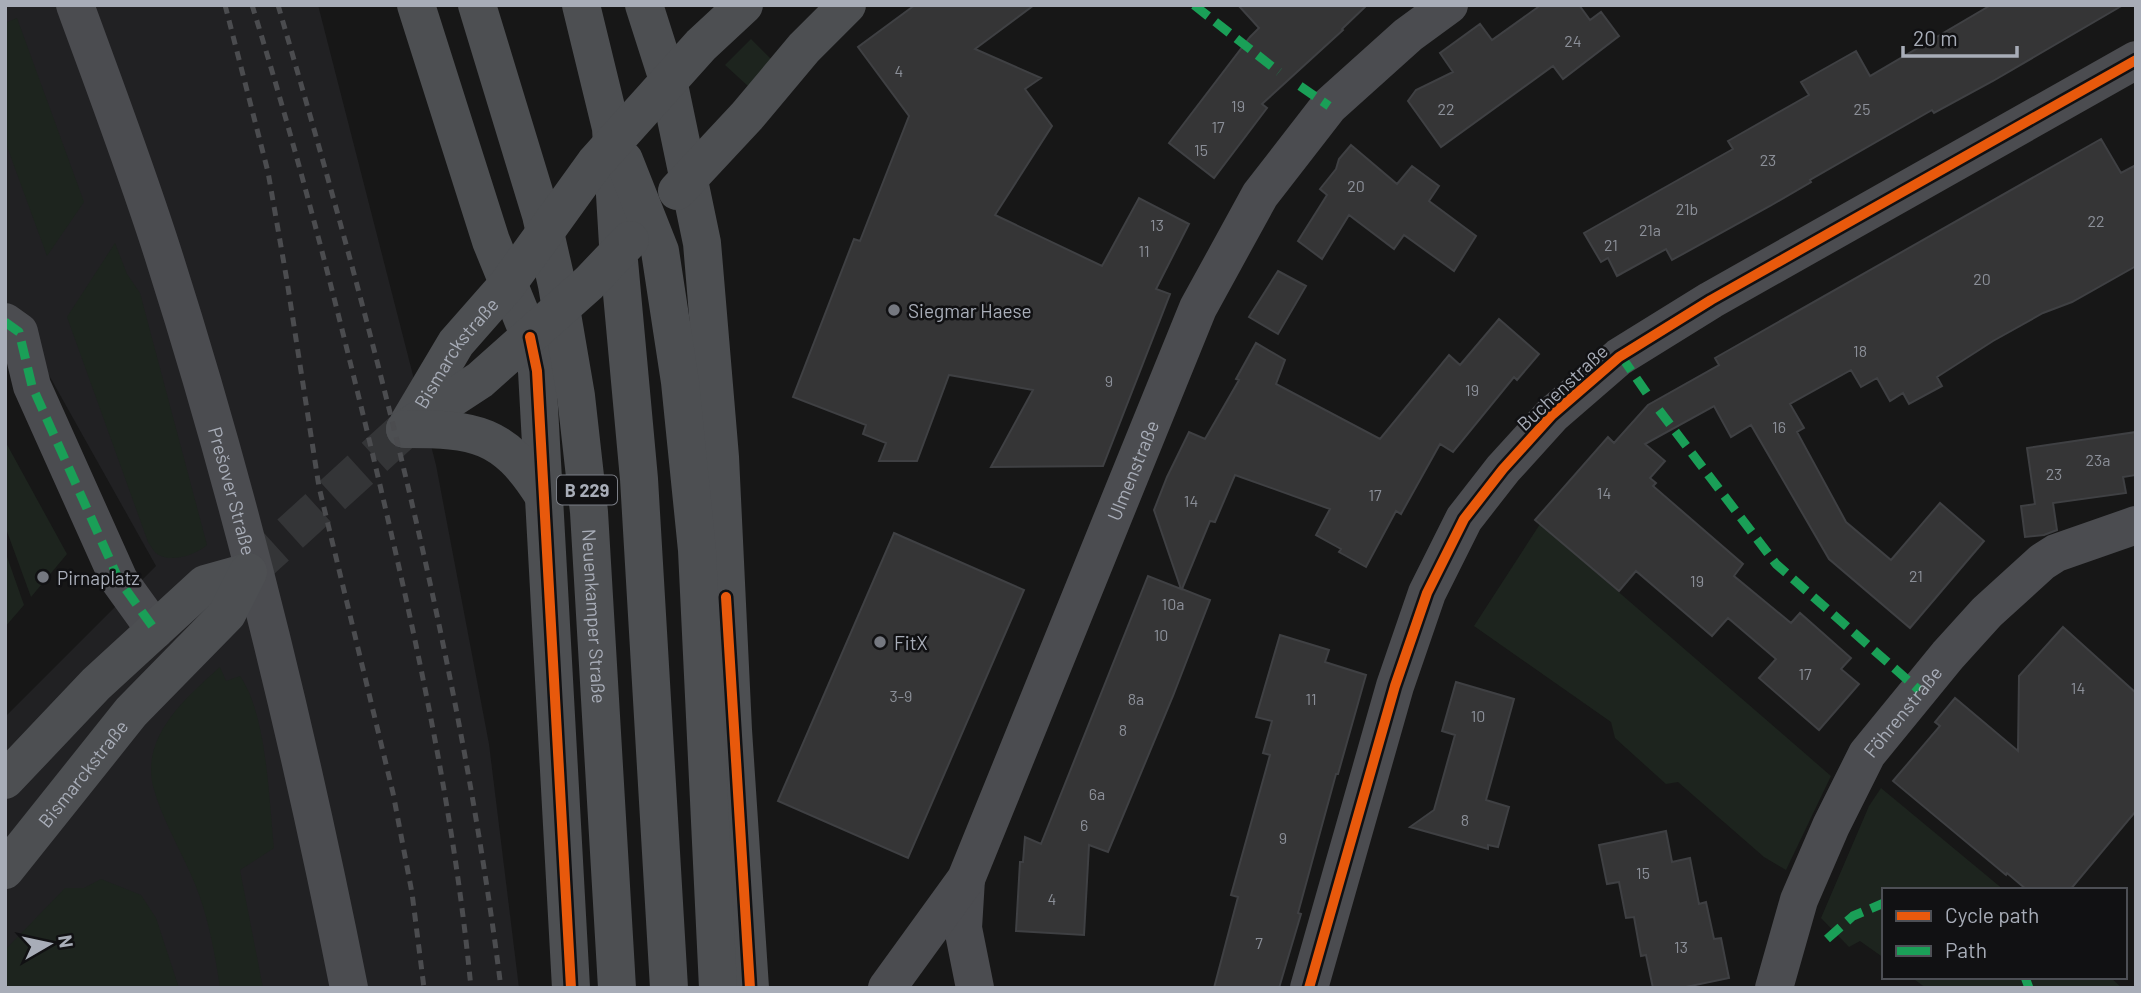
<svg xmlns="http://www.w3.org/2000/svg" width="2141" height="993" font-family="Barlow,sans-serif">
<rect width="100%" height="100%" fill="#171717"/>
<!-- built -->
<path fill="#212123" d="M5,5h313l118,460 53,279 30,244h-514v-271l151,-151 -129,-230 -22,-9z"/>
<!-- green -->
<path fill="#1d241e" d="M17,18l67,184 -37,54 -42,-115v-118z
M751,39l21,21 -23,27 -24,-22z
M115,243l12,31 13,19 67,252c-10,9 -35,18 -48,10 -5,-2 -8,-9 -11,-13l-81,-225z
M5,441l62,113 -36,43 -26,-71z
M1540,524l291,252 -45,94 -22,-13 -86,-75 -12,2 -51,-46 -4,-16 -137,-96z
M5,551l19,54 -19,22z
M220,667l6,14 14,-5c27,38 29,125 34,172l-34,22 23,118h-43c-5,-35 -12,-72 -25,-104 -13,-32 -33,-64 -42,-98 -12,-51 34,-89 67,-119z
M1881,788l123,102h-120v68l-24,-17 -11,6 -28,-29 48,-112z
M101,879l40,16 15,23 23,70h-174v-38l60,-62h19z
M1911,977h199l12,11h-196z"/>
<!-- building -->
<path fill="#353536" stroke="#3f4043" stroke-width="2" d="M915,5h119l-59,44 66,29 -16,11 27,37 -57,89 107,51 37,-68 50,26 -33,65 14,5 -67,172 -112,1 42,-77 -84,-15 -32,86h-38l7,-18 -23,-9 3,-9 -73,-28 61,-158 6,2 49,-125 -51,-69z
M1238,5h129l-25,24 1,1 -81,74 5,4 -53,70 -45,-35 81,-106 9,-9z
M1541,5h38l11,15 11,-8 18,24 -56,43 -10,-13 -112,81 -33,-46 8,-11 37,-18 -13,-19 40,-29 12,16z
M1991,5h132l-130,76 -59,32 -2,-3 -122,70 1,2 -41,24 -98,54 -6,-11 -49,27 -9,-18 -7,4 -17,-29 149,-84 -5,-8 81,-46 -8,-13 55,-31 14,25z
M2101,139l20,34 15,-8v101l-64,36 -29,11 -50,28 -56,36 5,9 -33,18 -6,-11 -13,8 -13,-23 -16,9 -10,-17 -61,34 14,24 -7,4 49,90 45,38 49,-57 44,38 -74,87 -81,-69 -78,-134 -20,12 -17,-31 -69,38 20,17 -15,17 6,5 -3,3 90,78 -9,12 57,47 9,-10 51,45 -10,11 18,15 -40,46 -60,-52 17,-19 -48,-41 -16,18 -76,-65 -17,20 -84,-71 73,-83 6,6 34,-38 71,-40 -4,-7z
M1351,145l46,39 15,-18 27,20 -10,15 47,35 -22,35 -50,-36 -10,14 -45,-34 -27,44 -24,-18 29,-46 -7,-6 16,-20 3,-10z
M1278,271l28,15 -28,48 -29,-17z
M1499,319l40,35 -22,26 -3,-3 -61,75 -13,-8 -39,70 -5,-3 -30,56 -27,-15 2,-3 -25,-14 14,-26 -95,-34 -20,47 -5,-1 -28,68 28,11 -37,96 -65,156 -19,-7 -5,90 -68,-4 4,-69h3l2,-25 16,7 107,-268 33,13 -27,-79 13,-33 22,-45 16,7 34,-59 -3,-1 20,-36 29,17 -9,24 104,55 69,-84 11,10z
M2136,432v43l-13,2 3,16 -73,10 4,27 -13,5 -19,2 -4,-31 14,-2 -8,-56z
M894,533l130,57 -116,268 -130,-57z
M2063,627l73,66v118l-66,79h-43l-20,-17 -1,2 -113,-94 47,-55 -5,-4 20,-24 63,53 1,-75z
M1280,635l49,15 -4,12 41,13 -28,99h-2l-38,139 3,1 -22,74h-65l24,-91 -7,-2 39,-140 -7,-2 9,-32 -16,-4z
M1456,682l58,17 -28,101 23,7 -11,40 -10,-2v4l-78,-22 24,-17 21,-75 -13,-4z
M1666,831l6,31 18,-4 9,46 7,-2 8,37 7,-1 8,40 -48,10h-28l-7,-33 -5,1 -7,-39 -8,1 -7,-36 -12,2 -8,-39z"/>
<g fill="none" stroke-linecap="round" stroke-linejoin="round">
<!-- major-tunnel -->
<path stroke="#343537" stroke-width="38" stroke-dasharray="38 19" stroke-linecap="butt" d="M248,572l157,-143"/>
<!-- minor -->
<g stroke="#4b4c50" stroke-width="38">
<path id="s1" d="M75,5c31,85 63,169 90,255 76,238 135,482 184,728"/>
<path d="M5,322l14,10 13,54 87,194 36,50"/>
<path d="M966,879l-3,49 12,60"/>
<path id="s2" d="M887,988l79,-109 232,-571 62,-113 69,-89 79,-71 41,-30"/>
<path d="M1309,988l86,-302 32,-93 37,-74 39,-50 49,-54 67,-58 92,-57 425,-240"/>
<path id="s3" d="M1774,988l25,-88 32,-74 36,-72 81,-99 39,-43 55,-50 14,-9 80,-28"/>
</g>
<!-- major -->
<g stroke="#4d4f52" stroke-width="38">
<path d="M416,5l75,236 39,96 7,34 34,617"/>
<path id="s4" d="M477,5l64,210 16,70 19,111 13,116 28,476"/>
<path d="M581,5l30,123 8,133 20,218 30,509"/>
<path d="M644,5l24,75 34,163 18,214 13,273 17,258"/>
<path d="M624,160l36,91 20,131 17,168 21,438"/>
<path d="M677,191l70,-75 57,-68 43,-43"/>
<path id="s5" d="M409,422l47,-79 51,-58 88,-122 106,-118 43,-40"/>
<path d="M405,429l75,-49 109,-97 41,-43"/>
<path d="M405,429c70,0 99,4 138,66"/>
<path d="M5,780l91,-96 109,-100 43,-12"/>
<path id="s6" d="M5,870l126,-158 96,-98 21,-42"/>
</g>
<!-- rail -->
<path stroke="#4b4c4f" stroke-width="5" stroke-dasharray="9 7" stroke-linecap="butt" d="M225,5l43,167 19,109 32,206 74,306 19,100 12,95
M252,5c47,151 86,305 123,459 41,173 79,346 96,524
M278,5c95,323 181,649 223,983"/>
<!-- quiet -->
<path stroke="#1a9f57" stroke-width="9" stroke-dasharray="18 9" stroke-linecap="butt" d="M1194,5l85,67
M1300,86l29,20
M5,322l14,10 13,54 87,194 36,50
M1621,356l27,39
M1659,410l117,154 143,126
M1827,939l26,-23 31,-13
M2025,977l4,11"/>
<defs>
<path id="cycleway" d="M530,337l7,34 34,617
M726,597l24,391
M1309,988l86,-302 32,-93 37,-74 39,-50 49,-54 67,-58 92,-57 425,-240"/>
</defs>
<!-- cycleway casing -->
<use href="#cycleway" stroke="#111113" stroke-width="15"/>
<!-- cycleway -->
<use href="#cycleway" stroke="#e8590c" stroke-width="10"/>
</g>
<!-- markers -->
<g fill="#757880" stroke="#111113" stroke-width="2.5">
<circle cx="894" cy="310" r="7"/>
<circle cx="43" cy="577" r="7"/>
<circle cx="880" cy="642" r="7"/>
</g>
<g text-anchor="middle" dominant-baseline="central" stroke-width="5" stroke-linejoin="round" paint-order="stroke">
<!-- number labels -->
<g font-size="16" fill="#8b8f98">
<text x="1573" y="40">24</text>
<text x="899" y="70">4</text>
<text x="1238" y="105">19</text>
<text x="1446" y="108">22</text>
<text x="1862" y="108">25</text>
<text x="1218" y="126">17</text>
<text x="1201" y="149">15</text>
<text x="1768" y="159">23</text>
<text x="1356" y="185">20</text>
<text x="1687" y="208">21b</text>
<text x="2096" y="220">22</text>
<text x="1157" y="224">13</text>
<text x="1650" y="229">21a</text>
<text x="1611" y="244">21</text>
<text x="1144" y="250">11</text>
<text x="1982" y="278">20</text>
<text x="1860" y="350">18</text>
<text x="1109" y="380">9</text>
<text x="1472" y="389">19</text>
<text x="1779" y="426">16</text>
<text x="2098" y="459">23a</text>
<text x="2054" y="473">23</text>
<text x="1604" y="492">14</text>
<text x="1375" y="494">17</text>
<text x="1191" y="500">14</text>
<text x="1916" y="575">21</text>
<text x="1697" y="580">19</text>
<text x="1173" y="603">10a</text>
<text x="1161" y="634">10</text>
<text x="1805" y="673">17</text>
<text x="2078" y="687">14</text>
<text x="901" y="695">3-9</text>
<text x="1136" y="698">8a</text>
<text x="1311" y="698">11</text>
<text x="1478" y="715">10</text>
<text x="1123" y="729">8</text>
<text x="1097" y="793">6a</text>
<text x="1465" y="819">8</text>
<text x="1084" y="824">6</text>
<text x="1283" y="837">9</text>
<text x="1643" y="872">15</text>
<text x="1052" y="898">4</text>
<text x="1259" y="942">7</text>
<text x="1681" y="946">13</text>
</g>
<!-- shield labels -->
<rect fill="#111113" stroke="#7b7e86" stroke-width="2" x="557" y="475.5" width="60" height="29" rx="5"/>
<g font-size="18" font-weight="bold" fill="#a8adb8">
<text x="587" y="490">B 229</text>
</g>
<!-- poi labels -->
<g font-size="19" fill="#a8adb8" stroke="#111113" text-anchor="start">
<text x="908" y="310">Siegmar Haese</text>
<text x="57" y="577">Pirnaplatz</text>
<text x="894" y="642">FitX</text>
</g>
<!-- street labels -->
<g font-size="19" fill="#a8adb8" stroke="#111113">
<text stroke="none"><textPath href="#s5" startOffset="84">Bismarckstraße</textPath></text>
<text transform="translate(1562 387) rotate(-43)">Buchenstraße</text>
<text stroke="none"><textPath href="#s2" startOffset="576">Ulmenstraße</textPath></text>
<text stroke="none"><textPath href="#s1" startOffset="511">Prešover Straße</textPath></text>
<text stroke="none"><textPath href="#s4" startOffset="625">Neuenkamper Straße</textPath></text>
<text stroke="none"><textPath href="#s3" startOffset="308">Föhrenstraße</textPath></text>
<text stroke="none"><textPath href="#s6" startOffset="124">Bismarckstraße</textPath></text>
</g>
</g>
<!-- border -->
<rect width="2141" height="993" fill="none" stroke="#a8adb8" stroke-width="14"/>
<!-- legend -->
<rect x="1882" y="888" width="245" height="91" fill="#111113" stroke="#4d4f55" stroke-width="2"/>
<rect x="1896" y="911" width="35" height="10" fill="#e8590c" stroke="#4d4f55" stroke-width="2"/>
<text x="1945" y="923" font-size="21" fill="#a8adb8">Cycle path</text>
<rect x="1896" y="946" width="35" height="10" fill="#1a9f57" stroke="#4d4f55" stroke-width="2"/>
<text x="1945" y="958" font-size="21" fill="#a8adb8">Path</text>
<!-- north arrow -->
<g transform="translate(49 944) rotate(81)" stroke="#111113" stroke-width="5" paint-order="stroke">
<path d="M0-5L12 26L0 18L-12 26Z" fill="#a8adb8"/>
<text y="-10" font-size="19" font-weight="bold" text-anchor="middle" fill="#a8adb8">N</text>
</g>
<!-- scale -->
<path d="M1903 46v10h114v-10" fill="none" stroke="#a8adb8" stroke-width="3.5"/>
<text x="1913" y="46" font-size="21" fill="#a8adb8" stroke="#111113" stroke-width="5" paint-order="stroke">20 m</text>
</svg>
